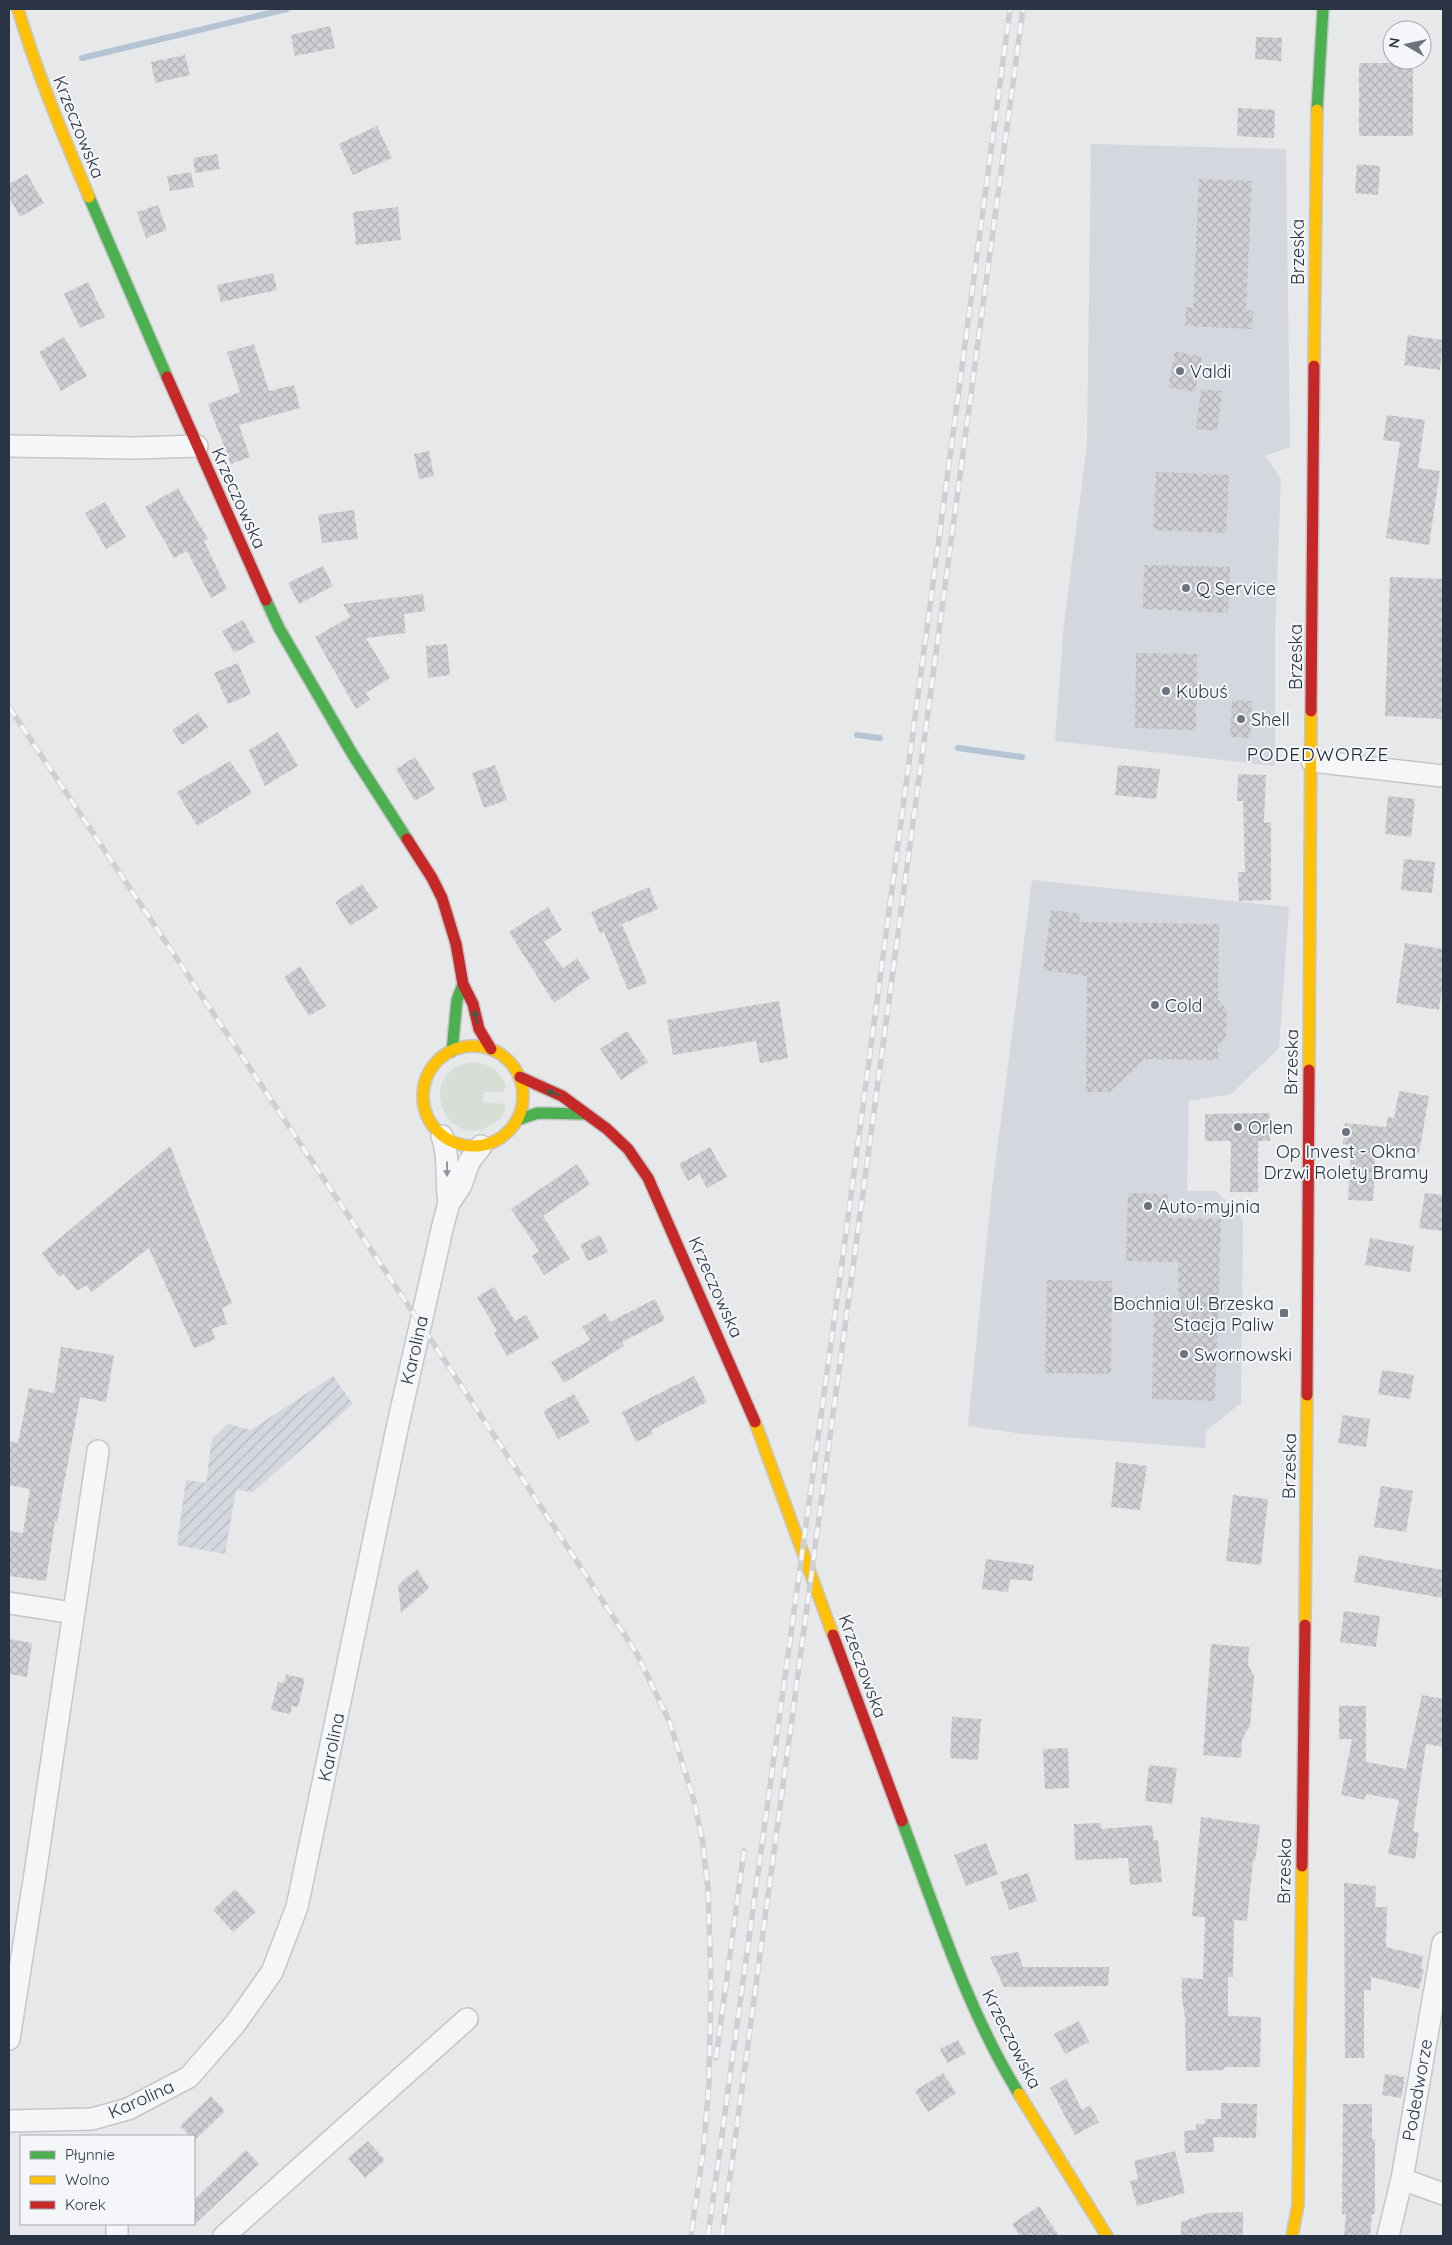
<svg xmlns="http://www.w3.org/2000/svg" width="1452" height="2245" font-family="Quicksand,sans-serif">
<defs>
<pattern id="industrial-furrows" width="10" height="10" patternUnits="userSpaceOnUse" patternTransform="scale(1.25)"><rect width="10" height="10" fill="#d4d7dd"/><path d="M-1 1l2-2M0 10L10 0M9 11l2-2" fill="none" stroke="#b6b9bf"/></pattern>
<pattern id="building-cross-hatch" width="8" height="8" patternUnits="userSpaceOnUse" patternTransform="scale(1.25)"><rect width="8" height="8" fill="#ced0d3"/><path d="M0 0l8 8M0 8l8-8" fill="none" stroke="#b1b3b6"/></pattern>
</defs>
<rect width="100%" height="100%" fill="#e6e8ea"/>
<!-- built -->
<path fill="#d4d7dd" d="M1091,144l195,5 4,298 -25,9 16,23 -6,157v130l-220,-25 9,-117 23,-180z
M1032,880l257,27 -10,141 -48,46 -42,7 -2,90h29l27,28 -2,184 -35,28 -1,17 -182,-14 -55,-8 24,-237z"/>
<!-- industrial -->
<path fill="url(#industrial-furrows)" d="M333,1376l20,28 -100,88 -17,-2 -11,64 -48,-9 9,-65 20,3 6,-44 16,-15 23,6z"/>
<!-- grass -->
<path fill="#d6ded6" d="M475,1062c14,2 27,10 31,25l-3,5h-19l-1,10 22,2c1,8 -4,15 -11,19 -47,34 -84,-55 -19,-61z"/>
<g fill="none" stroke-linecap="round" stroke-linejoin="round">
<!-- stream -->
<path stroke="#b4c4d5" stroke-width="6" d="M82,58l205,-49
M857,735l23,3
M958,748l64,9"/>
</g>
<!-- building -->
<path fill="url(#building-cross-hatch)" d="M330,26l5,22 -40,8 -4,-21z
M1256,37l26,1 -1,23 -26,-2z
M185,55l5,20 -35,8 -4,-21z
M1359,63h54v73h-54z
M1238,108l37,2 -1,28 -37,-2z
M377,126l15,32 -39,17 -14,-31z
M217,154l3,15 -25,4 -2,-15z
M1357,164l23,2 -2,29 -23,-2z
M191,172l3,15 -24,4 -3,-15z
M27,174l17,29 -24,14 -11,-20v-13z
M1199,179l53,2 -6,129 7,1 -1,18 -67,-3 1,-19 7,1z
M158,205l9,25 -21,8 -9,-26z
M398,207l3,33 -45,5 -3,-33z
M273,273l4,17 -56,12 -4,-17z
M88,282l17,35 -25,11 -16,-34z
M1408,335l35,5 -3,30 -36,-5z
M64,337l23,39 -26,15 -22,-39z
M254,344l15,47 25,-6 6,23 -61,17 11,32 -19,7 -23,-60 32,-12 -13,-40z
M1175,351l27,6 -7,35 -27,-5z
M1201,389l21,2 -5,40 -21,-2z
M1387,415l38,5 -7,48 22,3 -11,74 -43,-7 14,-96 -17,-2z
M429,451l5,25 -15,3 -5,-25z
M1156,472l73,3 -3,58 -73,-3z
M178,488l30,51 -4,2 23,48 -16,9 -24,-47 -13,7 -29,-51z
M105,502l21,35 -20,12 -21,-36z
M354,510l4,29 -36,4 -4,-28z
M1144,565l86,2 -2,46 -85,-4z
M323,566l10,20 -34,18 -11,-21z
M1390,577l53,2v140l-58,-3z
M423,594l2,17 -21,3 2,19 -40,5 24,40 -24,15 4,7 -14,9 -41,-72 35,-20 -7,-13z
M243,620l12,22 -21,11 -12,-22z
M447,644l3,31 -22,3 -2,-32z
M1136,653l61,1 -1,76 -61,-2z
M238,663l13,31 -23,10 -14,-31z
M1232,700l20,1 -2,37 -20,-1z
M198,713l10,14 -26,18 -10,-15z
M278,732l20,34 -33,20 -16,-36z
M415,757l20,32 -20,12 -19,-32z
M230,761l22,32 -55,33 -20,-34z
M495,765l12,35 -23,8 -12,-35z
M1118,765l42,4 -4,30 -41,-4z
M1238,774l28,1 -2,48 7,-1v78l-32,1 -1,-29h7l-2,-71h-6z
M1388,796l27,3 -4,38 -26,-3z
M1404,859l31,3 -3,31 -31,-3z
M362,884l16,24 -28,18 -15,-24z
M649,887l9,22 -36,15 25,59 -19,7 -24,-58 -4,1 -9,-21z
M548,907l14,23 -18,12 19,26 14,-10 13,20 -36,25 -45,-71z
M1051,910l30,4 -2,8 140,2 -1,75 9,11 -1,26 -8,10v14l-73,-1 -35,33h-24l1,-116 -44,-6z
M1405,943l38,6v33l-4,28 -43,-7z
M300,966l26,40 -17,10 -25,-39z
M779,1001l9,57 -28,5 -4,-22 -83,14 -6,-35z
M627,1031l21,31 -27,18 -21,-31z
M1399,1091l30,5 -10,57 -43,-9 -3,57 -25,-1 3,-55 -8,-1 2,-21 41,4 2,-10 6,1z
M1270,1113v28h-12v51h-28l1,-51h-26v-27z
M170,1146l62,157 -10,5 5,16 -16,5 5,10 -22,9 -45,-100 -57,44 -6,-7 -9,6 -13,-17 -5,3 -17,-24z
M710,1147l17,30 -20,11 -8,-14 -11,7 -9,-17z
M577,1164l13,20 -47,32 27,43 -26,16 -12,-19 7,-5 -28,-42z
M1128,1193l40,1v24l53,1 -6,182 -63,-2 2,-92h25l-1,-45 -52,-1z
M1425,1193l18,2v36l-24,-3z
M600,1235l8,17 -20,9 -8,-16z
M1370,1238l44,8 -4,26 -45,-7z
M1047,1280l65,1 -1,93 -66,-1z
M494,1287l21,34 11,-6 13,23 -32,18 -13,-23 3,-2 -20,-34z
M655,1299l10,21 -43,22 2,4 -60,37 -13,-21 39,-22 -8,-13 23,-14 5,9z
M61,1347l53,8 -8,47 -26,-5 -23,125h-2l-9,59 -37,-5v-45l14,2 7,-44 -21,-4v-44l9,2 11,-55 25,5z
M1382,1370l32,5 -4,24 -32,-5z
M694,1376l13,26 -56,28 2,4 -17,8 -14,-30z
M574,1394l16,28 -32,17 -15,-28z
M1343,1415l27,4 -4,28 -28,-4z
M1116,1462l31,4 -7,44 -29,-3z
M1381,1486l32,5 -7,41 -32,-5z
M1233,1495l35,4 -7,66 -35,-4z
M1359,1555l84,15v28l-89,-16z
M986,1559l48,6 -2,16 -22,-2 -2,13 -26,-3z
M417,1569l12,19 -28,25 -3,-28z
M1344,1611l36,5 -4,31 -36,-5z
M9,1639l23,4 -5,34 -18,-3z
M1211,1644l38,3 -1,18 6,11 -4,50 -8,13 -1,19 -38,-3z
M286,1674l19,5 -7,28 -6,-1 -2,8 -19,-4 7,-28 6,1z
M1422,1695l21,4v48l-17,-3 -13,87 6,2 -4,26 -27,-5 11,-54 -33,-6 -1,6 -24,-5 11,-56h-13v-33h27v56l40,7z
M952,1717l29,2 -3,41 -28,-2z
M1068,1748l1,40 -24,1 -2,-40z
M1149,1765l28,3 -5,36 -27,-3z
M1201,1817l59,8 -5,36h-2l-6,60 -13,-1 -1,57h-5v39l33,1 -1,50h-36v3l-38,1 -1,-54 -3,-19v-20l21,1 2,-62 -13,-1z
M1101,1823v6l51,-4 2,15h4l4,42 -32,3 -2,-27 -53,2 -1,-36z
M986,1843l12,31 -32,12 -12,-31z
M1028,1873l9,28 -28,9 -9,-28z
M1344,1883l32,3 -1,21h12l-1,40 37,9 -2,13h3l-5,20 -48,-12v13h-7v68h-19z
M235,1889l21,23 -23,20 -20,-22z
M1018,1952l5,15h86l-1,19 -104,1 -14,-30z
M1079,2021l10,21 -24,12 -11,-20z
M958,2040l8,14 -19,9 -7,-14z
M943,2073l13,20 -28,19 -13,-21z
M1385,2074l20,3 -4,21 -19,-3z
M1066,2078l16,32 8,-5 9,17 -24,13 -25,-47z
M211,2096l14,15 -31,30v-5h-4l-10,-10z
M1221,2103l36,1 -1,34 -43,-1 1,15 -29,1 -1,-22 12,-1v-6h9v-5h16z
M1343,2104h29v35h3v75h-3l-2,22h-26l2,-22h-4z
M368,2141l17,19 -20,18 -17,-20z
M246,2150l13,14 -65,61v-25z
M1175,2151l10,42 -48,13 -7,-25 8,-2 -4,-18z
M1039,2206l20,30h-39l-8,-12z
M1243,2212v24h-62v-14l27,-9z"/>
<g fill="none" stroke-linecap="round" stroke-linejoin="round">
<defs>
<path id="street" d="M9,446l126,2 62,-2
M1312,761l131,15
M442,1136c8,21 3,44 7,67
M9,1603l64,10
M9,2039l26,-165 63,-423
M9,2121l83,-2 36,-10 61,-32 46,-53 37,-52 25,-65 101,-483 45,-199 6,-22 12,-18 8,-23 12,-16
M1402,2179l41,15
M117,2224v12
M224,2236l243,-217
M1388,2236l14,-57 41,-236"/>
<path id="fast" d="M1317,110l6,-101
M89,197l78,180
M266,600l13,28 74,127 54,84
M452,1051l5,-51 6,-16
M517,1120l21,-7 46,1
M902,1821c34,90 66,191 117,273"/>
<path id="slow" d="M18,9c19,65 45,126 71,188
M1314,366l3,-256
M423 1096a50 50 0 1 1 100 0a50 50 0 1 1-100 0Z
M1309,1070l2,-359
M755,1422l78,213
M1305,1625l2,-230
M1019,2094l88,142
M1292,2236l6,-31 4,-339"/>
<path id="jam" d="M167,377l99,223
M1311,711l3,-345
M407,839l25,39 10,20 14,46 7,40 10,20 6,25 12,20
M520,1077l42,19 45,33 21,20 20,29 107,244
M1307,1395l2,-325
M833,1635l69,186
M1302,1866l3,-241"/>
</defs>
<!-- street casing -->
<use href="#street" stroke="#c4c6c8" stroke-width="24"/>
<!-- fast casing -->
<use href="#fast" stroke="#c4c6c8" stroke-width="14"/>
<!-- slow casing -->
<use href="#slow" stroke="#c4c6c8" stroke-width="14"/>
<!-- jam casing -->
<use href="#jam" stroke="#c4c6c8" stroke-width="14"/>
<!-- street -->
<use href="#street" stroke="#f5f6f7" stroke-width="21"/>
<!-- fast -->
<use href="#fast" stroke="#4caf50" stroke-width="11"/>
<!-- slow -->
<use href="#slow" stroke="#ffc107" stroke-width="11"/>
<!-- jam -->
<use href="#jam" stroke="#c62828" stroke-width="11"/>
<defs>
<path id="rail" d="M9,707l411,616 175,266 42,65 33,69 24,78 9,43 5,45 3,91 -2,102 -5,63 -13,91
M716,2058l28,-207
M708,2236l128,-929 174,-1298
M722,2236l301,-2227"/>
</defs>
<!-- rail casing -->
<use href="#rail" stroke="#cecfd2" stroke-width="5.5"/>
<!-- rail -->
<use href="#rail" stroke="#f4f6f9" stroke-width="4" stroke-dasharray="11" stroke-linecap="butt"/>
</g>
<!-- one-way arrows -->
<defs><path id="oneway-solid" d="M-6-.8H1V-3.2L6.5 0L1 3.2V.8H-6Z" transform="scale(1.25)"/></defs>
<g fill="#375f49">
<use href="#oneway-solid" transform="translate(476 1017) rotate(-105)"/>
<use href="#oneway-solid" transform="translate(553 1093) rotate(-161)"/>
</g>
<use fill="#90959e" href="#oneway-solid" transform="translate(447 1169) rotate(90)"/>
<!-- markers -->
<g fill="#6c737f" stroke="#f4f6f9" stroke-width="2">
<circle cx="1180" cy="371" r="5"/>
<circle cx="1186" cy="588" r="5"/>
<circle cx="1166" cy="691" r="5"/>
<circle cx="1241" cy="719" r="5"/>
<circle cx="1155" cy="1005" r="5"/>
<circle cx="1238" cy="1127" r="5"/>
<circle cx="1346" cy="1132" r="5"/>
<circle cx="1148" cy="1206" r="5"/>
<rect x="1279" y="1308" width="10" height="10" rx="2.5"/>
<circle cx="1184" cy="1354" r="5"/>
</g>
<g text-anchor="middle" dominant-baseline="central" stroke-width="4" stroke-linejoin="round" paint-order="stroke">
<!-- street labels -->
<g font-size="18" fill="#2b3445" stroke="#f4f6f9">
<text transform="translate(79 127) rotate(68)">Krzeczowska</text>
<text transform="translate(1297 252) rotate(-90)">Brzeska</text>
<text transform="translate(239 498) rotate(66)">Krzeczowska</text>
<text transform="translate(1295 657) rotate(-90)">Brzeska</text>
<text transform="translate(1291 1062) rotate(-89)">Brzeska</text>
<text transform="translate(716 1287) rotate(66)">Krzeczowska</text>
<text transform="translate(414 1350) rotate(-77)">Karolina</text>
<text transform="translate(1289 1466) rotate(-89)">Brzeska</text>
<text transform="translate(863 1666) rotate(70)">Krzeczowska</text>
<text transform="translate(331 1747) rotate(-78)">Karolina</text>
<text transform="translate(1284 1871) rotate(-89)">Brzeska</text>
<text transform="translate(1012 2039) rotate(63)">Krzeczowska</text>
<text transform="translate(1417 2090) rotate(-80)">Podedworze</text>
<text transform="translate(141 2099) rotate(-24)">Karolina</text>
</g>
<!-- poi labels -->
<g font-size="18" fill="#2b3445" stroke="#f4f6f9" text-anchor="start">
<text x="1190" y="371">Valdi</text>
<text x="1196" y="588">Q Service</text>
<text x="1176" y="691">Kubuś</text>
<text x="1251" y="719">Shell</text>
<text x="1165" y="1005">Cold</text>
<text x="1248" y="1127">Orlen</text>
<text x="1346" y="1151" text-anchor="middle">Op Invest - Okna<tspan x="1346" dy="21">Drzwi Rolety Bramy</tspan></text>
<text x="1158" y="1206">Auto-myjnia</text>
<text x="1274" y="1303" text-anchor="end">Bochnia ul. Brzeska<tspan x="1274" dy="21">Stacja Paliw</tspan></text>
<text x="1194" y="1354">Swornowski</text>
</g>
<!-- neighbourhood labels -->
<g font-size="19" letter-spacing="1" fill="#1d2536" stroke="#f4f6f9">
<text x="1318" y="754">PODEDWORZE</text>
</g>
</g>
<!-- border -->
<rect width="1452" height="2245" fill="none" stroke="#2b3445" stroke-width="20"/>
<!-- legend -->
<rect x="20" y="2135" width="175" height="90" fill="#f4f6f9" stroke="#a4a8b1"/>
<rect x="30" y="2151" width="25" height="8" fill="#4caf50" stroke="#a4a8b1"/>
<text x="65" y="2160" font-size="15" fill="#2b3445">Płynnie</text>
<rect x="30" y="2176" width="25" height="8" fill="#ffc107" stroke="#a4a8b1"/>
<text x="65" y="2185" font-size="15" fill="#2b3445">Wolno</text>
<rect x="30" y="2201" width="25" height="8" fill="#c62828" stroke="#a4a8b1"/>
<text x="65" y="2210" font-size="15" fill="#2b3445">Korek</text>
<!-- north arrow -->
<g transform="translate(1407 45) rotate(279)"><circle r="24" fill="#f4f6f9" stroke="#a4a8b1"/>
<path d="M0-4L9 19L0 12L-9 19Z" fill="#6c737f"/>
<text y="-8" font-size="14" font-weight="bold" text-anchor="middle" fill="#2b3445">N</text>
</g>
</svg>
